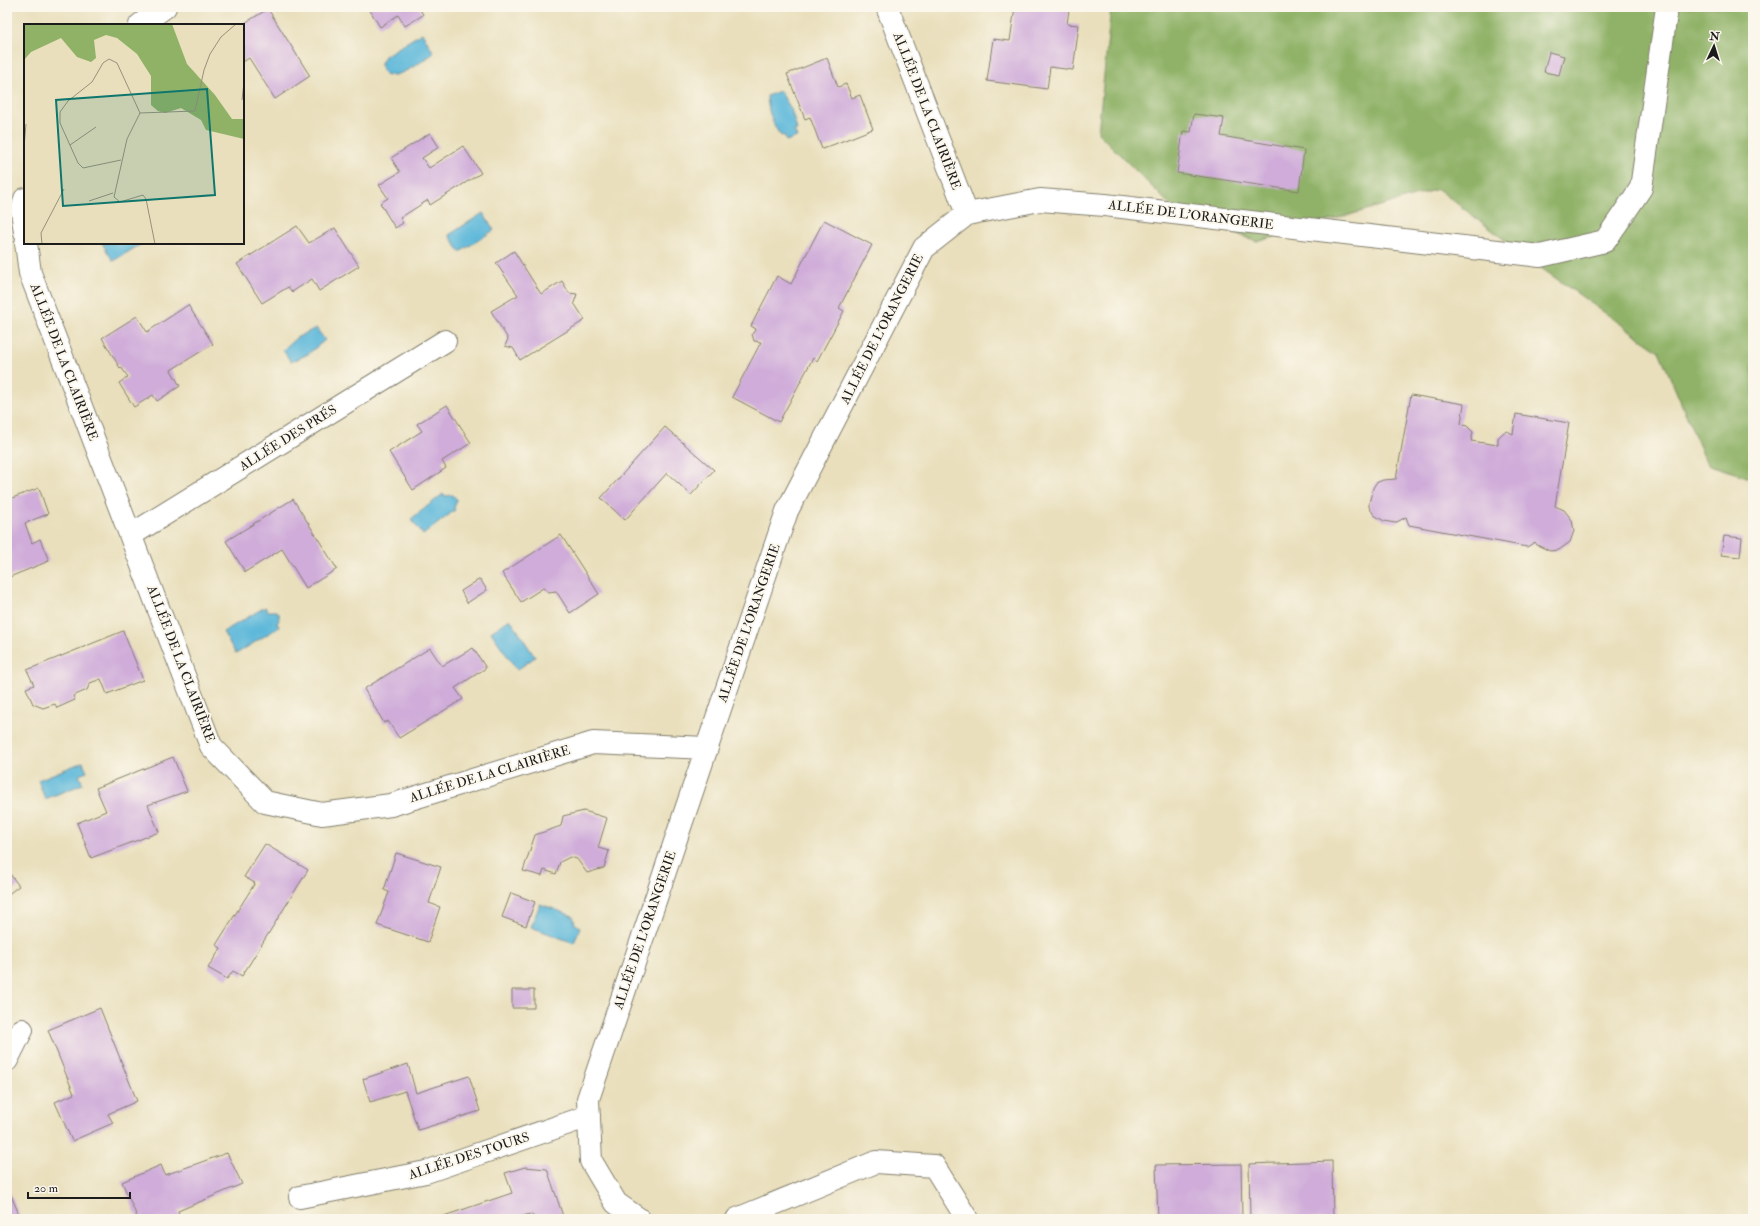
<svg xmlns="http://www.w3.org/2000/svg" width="1760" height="1226" font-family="'IM FELL Double Pica',serif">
<rect width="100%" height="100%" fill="#fbf7ec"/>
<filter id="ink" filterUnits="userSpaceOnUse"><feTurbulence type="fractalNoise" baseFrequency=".025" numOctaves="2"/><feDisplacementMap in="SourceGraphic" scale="8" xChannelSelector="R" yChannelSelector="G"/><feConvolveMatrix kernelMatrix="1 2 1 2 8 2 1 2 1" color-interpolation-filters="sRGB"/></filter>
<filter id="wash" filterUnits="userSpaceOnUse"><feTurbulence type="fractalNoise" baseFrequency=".012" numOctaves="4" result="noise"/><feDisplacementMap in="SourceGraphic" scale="16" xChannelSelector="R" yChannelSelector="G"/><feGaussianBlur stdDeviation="0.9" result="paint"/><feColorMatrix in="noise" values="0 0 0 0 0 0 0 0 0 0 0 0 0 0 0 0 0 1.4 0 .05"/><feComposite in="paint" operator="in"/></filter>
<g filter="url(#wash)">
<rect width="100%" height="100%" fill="#e9dfbc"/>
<!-- forest -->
<path fill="#90b267" stroke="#566742" d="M1111,7h642v472l-46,-15 -48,-113 -115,-81 -106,-81 -181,53 -84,-34 -75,-75z"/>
<!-- water -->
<path fill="#5bb7d9" stroke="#3c6a7a" d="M422,33l12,20c-11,7 -52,40 -53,10l4,-7z
M780,91l11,18 6,21 -3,1 3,6 -11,4 -2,-6 -3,1c-9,-12 -13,-25 -14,-40z
M483,213l11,17 -34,22 -11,-17z
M102,243h41l-30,18z
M316,328l9,12 -17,14 -17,8 -8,-12 13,-12z
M443,494l1,2 9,-1 4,5 -3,8 1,2 -32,25 -12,-16z
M265,607l3,4h8l3,2v7l-2,3 2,4 -43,27 -13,-22z
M510,619l25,38 -18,13 -26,-38z
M83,762l4,10 -8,3 4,9 -38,15 -7,-19z
M540,904l33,12 2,8 5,3 -6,16 -43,-16z"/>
<g id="blocks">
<!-- building -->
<path fill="#cfacd9" d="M368,7h51l4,8 -18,11 -7,-11 -18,12z
M1015,7h29l25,3 -2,14 12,1 -6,45 -23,-3 -3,22 -60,-8 6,-42 17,2z
M268,9l42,67 -35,23 -26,-41 -6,4v-38z
M1549,52l15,4 -5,19 -15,-3z
M827,58l11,29 8,-3 6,14 8,-3 13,34 -51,20 -12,-32 -5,2 -18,-45z
M1194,114l30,4 -3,18 83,14 -5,41 -122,-18 6,-42 8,1z
M430,133l9,14 -17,11 7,10 34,-22 18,27 -51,32 -2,-5 -28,18 3,5 -8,5 -15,-25 8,-5 -9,-13 21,-13 -9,-14z
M824,220l48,25 -33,63 5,3 -27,50 -4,-3 -34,64 -47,-25 29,-55 -7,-1 -2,-7 4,-5 -5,-3 26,-50 14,8z
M297,226l12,17 26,-15 24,38 -40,25 -7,-12 -20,13 -4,-5 -26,16 -25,-39z
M514,251l27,43 21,-13 7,12 8,1 -3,9 11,17 -65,40 -7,-12 -8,-2 3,-7 -17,-28 27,-16 -22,-32z
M188,305l25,39 -42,26 9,16 -23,15 -4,-6 -19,12 -15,-24 9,-6 -7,-10 -1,1 -18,-30 35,-22 10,16z
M1411,395l53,9 -3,20 6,2 6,6 -2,9 27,4v-7l6,-6 3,-1 6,3 3,-20 53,9 -14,83 9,4 8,10 2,11 -4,11 -11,8 -9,1 -13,-6 -2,-3 -8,5 -118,-22 -3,-8 -11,6 -11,-2 -10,-6 -5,-8v-4l4,-15 3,-5 7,-3 13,-1z
M447,405l24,38 -29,18 4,7 -33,22 -24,-38 33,-21 -5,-7z
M665,427l49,43 -23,25 -24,-22 -42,47 -24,-22z
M39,488l9,26 -23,9 7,20 8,-4 9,22 -42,17v-78z
M293,499l44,70 -31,19 -24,-39 -37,23 -19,-31z
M561,535l38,59 -29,19 -14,-22 -7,1 -6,-4 -22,14 -19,-29z
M1724,536l18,2 -2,19 -19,-2z
M480,579l7,11 -20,13 -6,-12z
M123,631l20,49 -36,14 -6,-15 -11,4 -3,7 -14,6 2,4 -18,8 -2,-4 -12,4 -10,-4 -7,-16 8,-3 -7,-15z
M430,648l12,18 31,-18 13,20 -31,20 8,11 -64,39 -11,-17 -4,2 -20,-34z
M173,757l14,34 -39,14 11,27 -68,26 -14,-35 29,-12 -10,-23z
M584,811l23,7 -9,30 11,3 -5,17 -17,5 -10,-14 -7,-2 -10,5 -4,12 -12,-4 -2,6 -19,-5 12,-36 26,-9 2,-10z
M265,844l43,26 -66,106 -9,-5 -6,8 -19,-11 13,-20 -5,-3 39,-62 -11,-6z
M396,853l45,14 -12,36 11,4 -12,35 -51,-17 12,-33 -5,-2z
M7,870l12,16 -12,9z
M511,893l24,9 -9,24 -24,-9z
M512,990h22v18h-22z
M100,1008l37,93 -29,13 5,9 -41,18 -17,-39 19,-8 -26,-64z
M408,1064l8,29 53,-17 11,35 -62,19 -13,-39 -35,11 -7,-23z
M227,1153l15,31 -64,27 3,8h-43l-16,-37 39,-17 4,10z
M1332,1161l1,58h-83l-1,-55z
M1241,1164l1,55h-84l-2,-54z
M525,1167l22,2 17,50h-27l-7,-5 -10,3 1,2h-86l77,-26 -7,-20z
M7,1186l14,33h-14z"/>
</g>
</g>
<g filter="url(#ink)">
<use href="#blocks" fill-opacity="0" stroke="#827e6c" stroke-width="1"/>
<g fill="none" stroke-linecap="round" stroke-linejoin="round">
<defs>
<path id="street" d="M887,7l80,207
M140,25l25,-18
M25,199l-3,12 3,21
M26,243l4,30 181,473 54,56 57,12 69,-9 202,-62 114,5
M131,535l314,-194
M7,1060l15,-30
M300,1197l126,-25 163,-56
M639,1219l-23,-16 -25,-42 -3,-62 199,-588 137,-263 43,-34 73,-14 65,5 435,51 65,-15 36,-53 26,-181
M737,1219l139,-57 58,4 33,53"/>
</defs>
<!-- street casing -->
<use href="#street" stroke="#827e6c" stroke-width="24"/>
<!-- street -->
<use href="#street" stroke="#fff" stroke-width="22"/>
</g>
</g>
<g text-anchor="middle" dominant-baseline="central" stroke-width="4" stroke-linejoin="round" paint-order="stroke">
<!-- street labels -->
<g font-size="13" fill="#1c1c1c" stroke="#fbf7ec">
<text transform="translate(927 111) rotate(69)">ALLÉE DE LA CLAIRIÈRE</text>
<text transform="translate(1191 215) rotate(7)">ALLÉE DE L'ORANGERIE</text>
<text transform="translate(882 329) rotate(-63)">ALLÉE DE L'ORANGERIE</text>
<text transform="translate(64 362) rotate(69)">ALLÉE DE LA CLAIRIÈRE</text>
<text transform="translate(288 438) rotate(-32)">ALLÉE DES PRÉS</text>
<text transform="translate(749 623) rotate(-71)">ALLÉE DE L'ORANGERIE</text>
<text transform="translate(181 664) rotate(69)">ALLÉE DE LA CLAIRIÈRE</text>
<text transform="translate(490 774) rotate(-17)">ALLÉE DE LA CLAIRIÈRE</text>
<text transform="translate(645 930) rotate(-71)">ALLÉE DE L'ORANGERIE</text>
<text transform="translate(469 1156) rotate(-18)">ALLÉE DES TOURS</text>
</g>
</g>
<!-- overview -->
<g transform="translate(24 24)">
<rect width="220" height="220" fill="#e9dfbc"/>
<path d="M0,0h148l15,40 28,31 17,24h12v20l-38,-9 -5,-10 -20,-12 -16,5 -7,-2 -7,-6v-29l-14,-22 -20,-16 -11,-3 -12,5 2,18 -5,4 -14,-5 -16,-19 -30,14 -7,8z" fill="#90b267"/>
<path fill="none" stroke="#97917c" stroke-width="1" d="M218,76l2,-18M46,121l26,-18M0,123l2,-23M97,136l-38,8 -5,-5 -18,-40v-11l8,-11 24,-19 11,-19 6,-4 8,4 23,50M65,177l24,-8M18,220l-1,-11 23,-44M131,220l-9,-45 -3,-4 -23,7 -6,-5 13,-58 13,-26 55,-2 9,-41 6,-16 11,-17 15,-13"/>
<path fill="#0f766e" fill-opacity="0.15" stroke="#0f766e" stroke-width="2" d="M183,65l8,106 -152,11 -7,-106z"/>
<rect width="220" height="220" fill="none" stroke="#1c1c1c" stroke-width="2"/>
</g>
<!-- margin -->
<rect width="1760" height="1226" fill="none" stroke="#fbf7ec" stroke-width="24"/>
<!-- north arrow -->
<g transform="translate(1714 46) rotate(4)" stroke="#fbf7ec" stroke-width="3" paint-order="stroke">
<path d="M0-3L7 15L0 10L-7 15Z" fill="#1c1c1c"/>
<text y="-6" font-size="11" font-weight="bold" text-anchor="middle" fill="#1c1c1c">N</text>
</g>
<!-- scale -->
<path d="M28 1192v6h102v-6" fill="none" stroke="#1c1c1c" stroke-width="2"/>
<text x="34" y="1192" font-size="12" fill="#1c1c1c" stroke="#fbf7ec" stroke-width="3" paint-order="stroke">20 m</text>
</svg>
